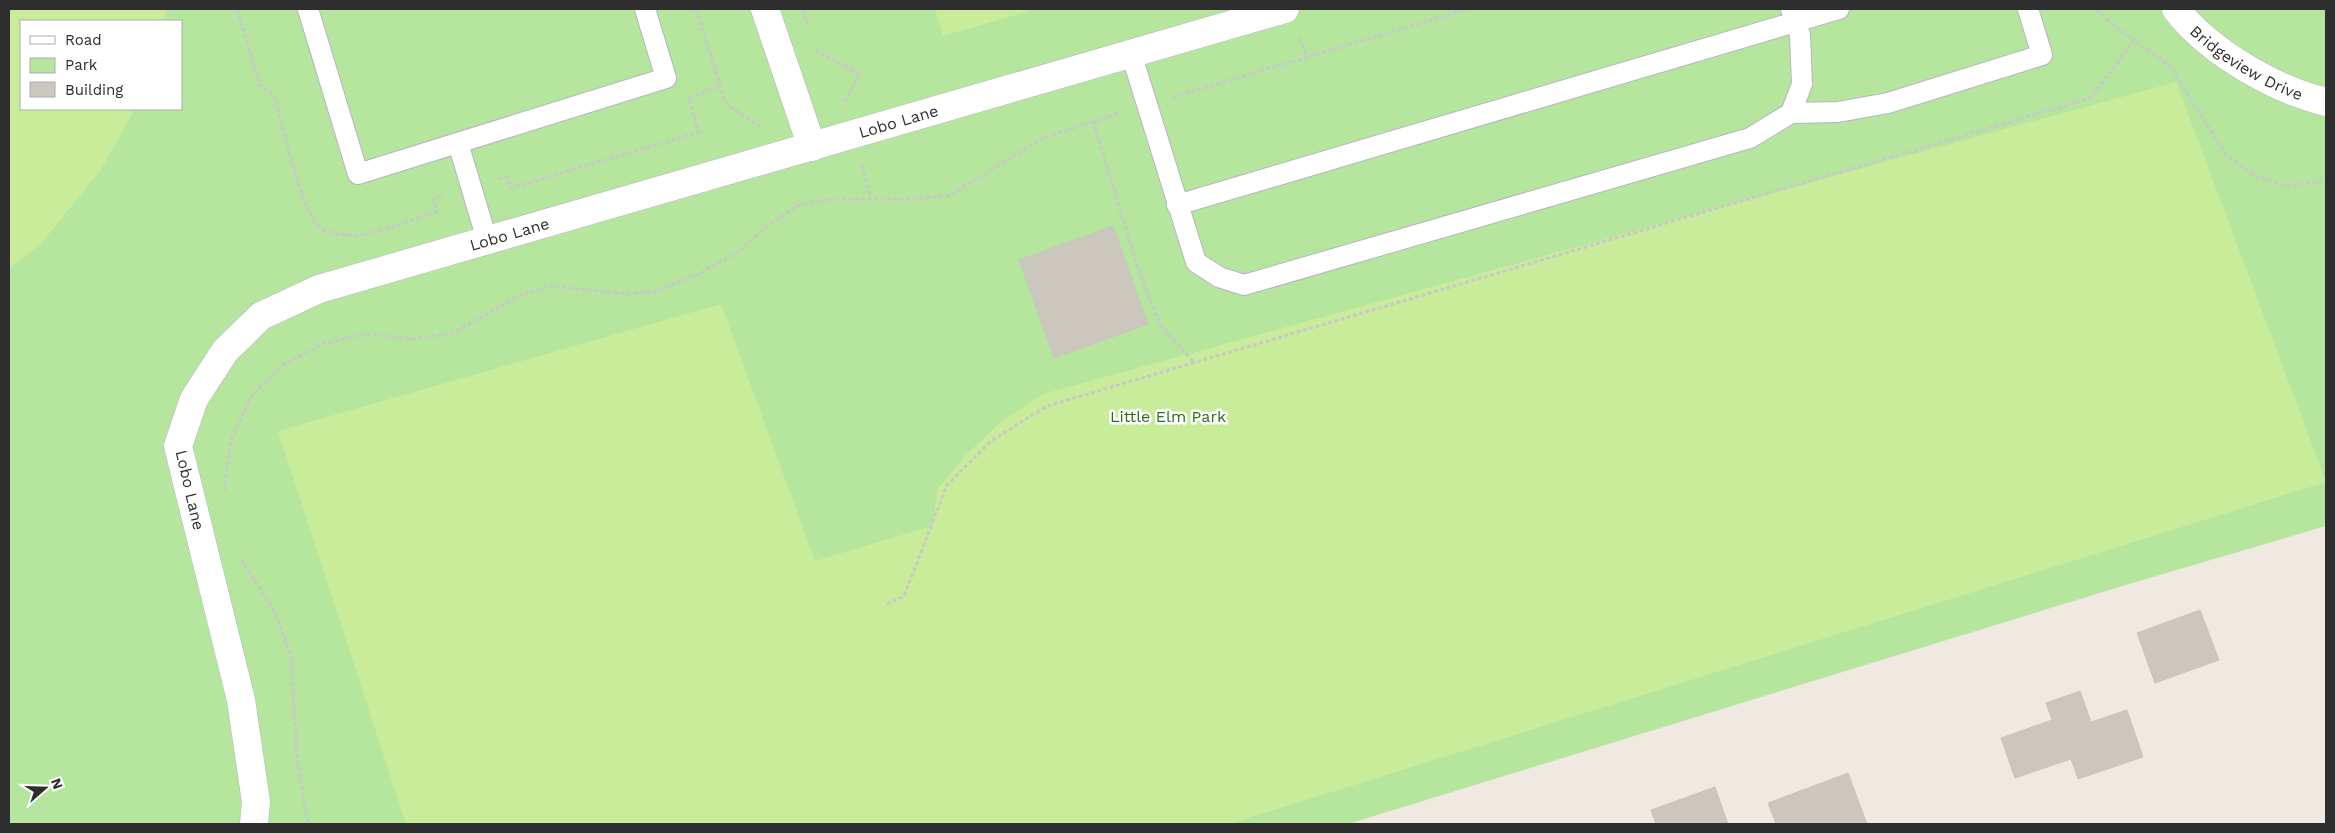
<svg xmlns="http://www.w3.org/2000/svg" width="2335" height="833" font-family="'Work Sans',sans-serif">
<rect width="100%" height="100%" fill="#efe9e1"/>
<!-- green -->
<path fill="#b6e59e" fill-rule="evenodd" d="M9,9h2317v517l-197,58 -781,240h-1339zM21,21h160v88h-160z"/>
<!-- pitch -->
<path fill="#c9ec9a" d="M9,9h158l-3,12h-143v88h114l-35,62 -61,75 -30,22z
M935,9h101l-93,27z
M2176,82l150,400 -1097,342h-823l-128,-393 443,-127 94,257 117,-35 6,-38 29,-34 34,-32 42,-28z"/>
<!-- building -->
<path fill="#cbc7bf" stroke="#cbc5ba" d="M1113,226l35,98 -94,34 -35,-98z
M2200,610l19,50 -64,23 -18,-50z
M2080,691l11,31 36,-12 16,47 -65,22 -7,-20 -56,19 -14,-40 51,-18 -6,-17z
M1848,773l19,51h-91l-8,-21z
M1715,787l13,37h-72l-5,-14z"/>
<g fill="none" stroke-linecap="round" stroke-linejoin="round">
<defs>
<path id="lane" d="M308,9l50,165 308,-96 -21,-69
M1131,53l65,209 23,15 25,8 506,-147 41,-25 11,-29 -2,-49 -9,-26
M1791,113l47,-1 50,-9 154,-48 -14,-46
M458,143l29,97
M1177,205l662,-196"/>
<g id="street">
<path d="M765,9l47,138"/>
<path id="s1" d="M2176,9c32,42 99,81 150,93"/>
<path id="s2" d="M254,824l2,-22 -15,-102 -63,-254 16,-47 31,-48 36,-35 58,-27 966,-280"/>
</g>
</defs>
<!-- lane casing -->
<use href="#lane" stroke="#b4b7c1" stroke-width="22"/>
<!-- street casing -->
<use href="#street" stroke="#b4b7c1" stroke-width="29"/>
<!-- path -->
<path stroke="#c9c9c9" stroke-width="3" stroke-dasharray="4 2.5" stroke-linecap="butt" d="M237,9l23,77 14,9c8,27 27,117 46,132 9,7 26,9 37,8 19,-1 60,-17 80,-23l-3,-13 10,-3
M696,9l30,95 35,23
M803,9l5,18
M2097,9l11,12 62,45 56,89 28,20 32,11 40,-5
M1300,38l7,20
M815,50l45,24 -16,28
M1173,97l296,-88
M1093,121l46,150 21,54 33,36
M862,166l9,34
M498,179l9,-2 4,11 188,-56 -11,-34 31,-11
M224,491l7,-51 21,-45 31,-30 39,-21 43,-10 49,5 39,-6 67,-38 30,-9 77,8 29,-3 43,-17 36,-20 33,-28 29,-20 33,-7h87l34,-4 90,-56 79,-26
M241,559l34,53 16,44 6,102 11,66
M887,604l17,-8 43,-111 44,-44 56,-35 1044,-308 44,-59"/>
<!-- lane -->
<use href="#lane" stroke="#fff" stroke-width="20"/>
<!-- street -->
<use href="#street" stroke="#fff" stroke-width="28"/>
</g>
<g text-anchor="middle" dominant-baseline="central" stroke-width="5" stroke-linejoin="round" paint-order="stroke">
<!-- street labels -->
<g font-size="16" fill="#2e2e2e" stroke="#fff">
<text stroke="none"><textPath href="#s1" startOffset="90">Bridgeview Drive</textPath></text>
<text stroke="none"><textPath href="#s2" startOffset="1211">Lobo Lane</textPath></text>
<text stroke="none"><textPath href="#s2" startOffset="806">Lobo Lane</textPath></text>
<text transform="translate(190 490) rotate(77)">Lobo Lane</text>
</g>
<!-- park labels -->
<g font-size="16" fill="#2c6e1b" stroke="#fff">
<text x="1168" y="416">Little Elm Park</text>
</g>
</g>
<!-- border -->
<rect width="2335" height="833" fill="none" stroke="#2e2e2e" stroke-width="20"/>
<!-- legend -->
<rect x="20" y="20" width="162" height="90" fill="#ffffff" stroke="#ababab"/>
<rect x="30" y="36" width="25" height="8" fill="#ffffff" stroke="#ababab"/>
<text x="65" y="45" font-size="15" fill="#2e2e2e">Road</text>
<rect x="30" y="58" width="25" height="15" fill="#b6e59e" stroke="#ababab"/>
<text x="65" y="70" font-size="15" fill="#2e2e2e">Park</text>
<rect x="30" y="82" width="25" height="15" fill="#cbc7bf" stroke="#ababab"/>
<text x="65" y="95" font-size="15" fill="#2e2e2e">Building</text>
<!-- north arrow -->
<g transform="translate(45 788) rotate(70)" stroke="#ffffff" stroke-width="4" paint-order="stroke">
<path d="M0-4L9 19L0 12L-9 19Z" fill="#2e2e2e"/>
<text y="-8" font-size="14" font-weight="bold" text-anchor="middle" fill="#2e2e2e">N</text>
</g>
</svg>
